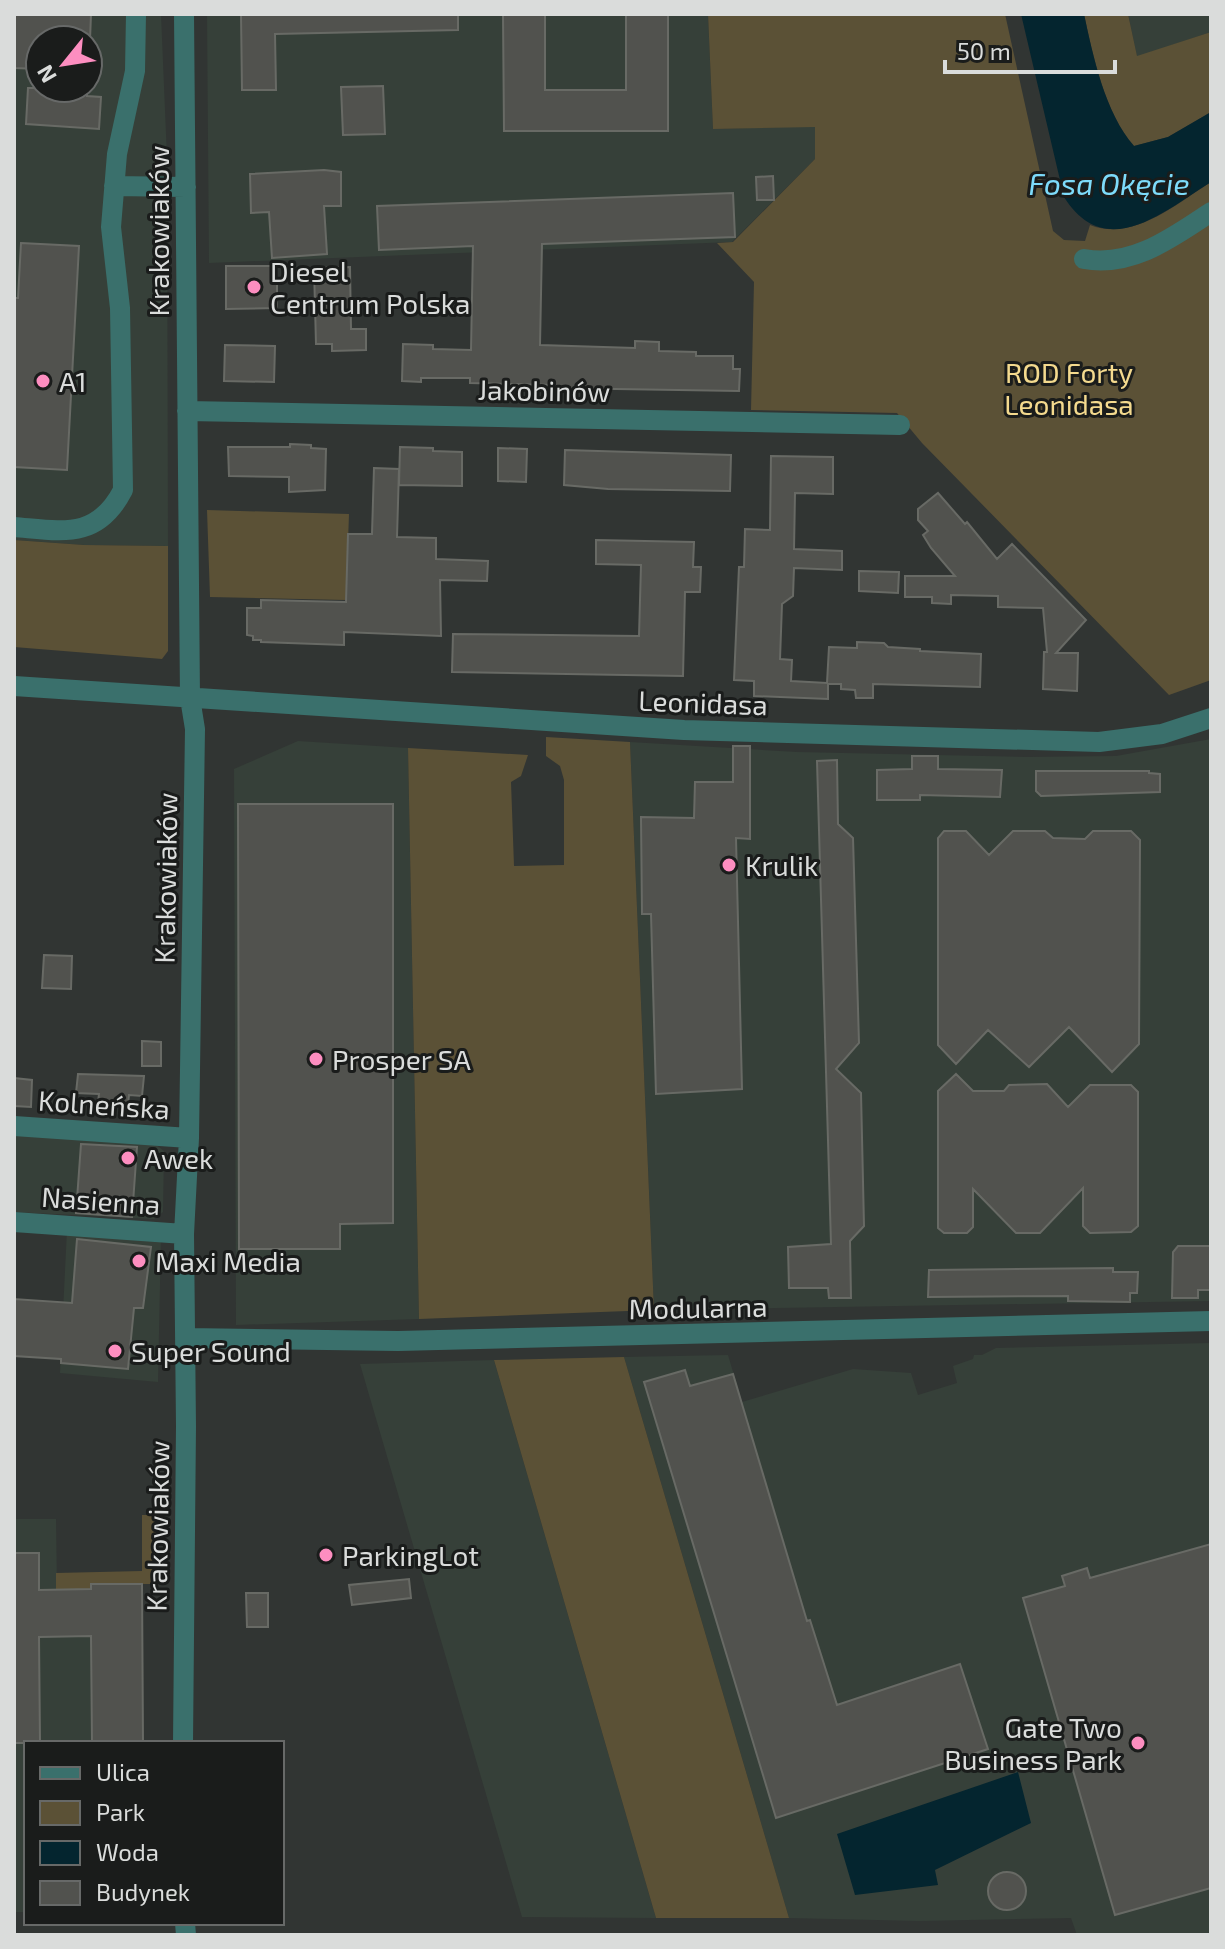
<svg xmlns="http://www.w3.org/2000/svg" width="1225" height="1949" font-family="'Exo 2',sans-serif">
<rect width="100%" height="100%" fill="#313533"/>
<!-- built -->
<path fill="#364039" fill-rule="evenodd" d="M14,14h147l6,144 1,388 -84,-1 -70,-5zM40,40h48v48h-48z
M207,14h501l5,115 102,-3v33l-83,83 -523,21z
M1128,14h83v18l-74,25z
M1211,739v562l-557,9 -24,-568 167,10 230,5 89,-1z
M298,741l110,7 11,571 -183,6 -2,-556z
M14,1134l141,10 9,7 -1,61 -9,7 -140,-7z
M67,1230l94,6 -3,146 -98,-9z
M1211,1343v592h-134l-6,-17 -151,3 -131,-3 -165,-561 104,-2 14,47 111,-33 58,4 7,22 39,-12 -4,-17 20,-7 1,-4h8l14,-7z
M494,1360l162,558 -134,-1 -162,-553z
M14,1519h42l1,70 34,-5h51l1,159h-117v169h-12z"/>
<!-- green -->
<path fill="#5b5136" d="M708,14h297l48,217 11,9 21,1 5,-16c43,17 86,-21 121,-43v498l-42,15 -247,-252 -25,-30 -146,-3 3,-128 -37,-39 16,-1 82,-83v-32l-102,2z
M1084,14h44l9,42 74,-24v80l-43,25 -34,9c-29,-33 -41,-90 -50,-132z
M207,510l142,4 -3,86 -136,-3z
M14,540l70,5 84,1v105l-6,8 -148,-12z
M546,737l84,5 24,568 -235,9 -11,-571 120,7 -7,21 -10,6 3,84 50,-1v-85l-4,-14 -14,-10z
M624,1357l165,561h-133l-162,-558z
M142,1515h16v69h-66l-1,5h-35v-16l86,-2z"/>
<!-- water -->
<path fill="#04252f" d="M1021,14h63c9,42 21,99 50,132l34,-9 43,-25v70c-48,30 -105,81 -147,15z
M1018,1772l13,51 -96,47 3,15 -83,10 -18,-61z"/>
<!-- building -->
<path fill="#51524e" stroke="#686a65" stroke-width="2" d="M14,14h77l-1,26h-50v29l-26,-1z
M241,14h217v16l-183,4 1,56h-34z
M503,14h42v76h81v-76h42v117h-164z
M383,86l2,48 -42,1 -2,-48z
M28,88h59v8l14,1 -2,32 -73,-5z
M324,170l17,2v34h-17l3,48 -55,4 -3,-46 -18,1 -1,-39z
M773,176l1,24h-17l-1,-23z
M733,193l2,44 -193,7 -2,101 95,3v-7l24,1v9l37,1v4h37v13h7l-1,22 -184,-3v-3l-85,-2v-5h-49v4l-19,-1 1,-37 30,1v4l38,1 2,-104 -94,4 -2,-44z
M21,243l58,3 -12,224 -53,-3v-169h4z
M226,266h51v42l-51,1z
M350,267l1,62h15v21l-34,1v-7h-16l-2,-76z
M225,345l50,1 -1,36 -50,-1z
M290,444l21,1v3l15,1 -1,41 -36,2v-15l-60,-1 -1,-29h62z
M400,447l33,1v3l29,1v34l-63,-1z
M498,448l29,1 -1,33 -28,-1z
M565,450l166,5 -1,36 -122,-2 -44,-4z
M771,456l62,1v37l-38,-1 -1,56 48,2v19l-48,-2 -1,28 -11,8 -2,55 12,1 -1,21 36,2 2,-36 28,1v-6l27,1 4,4 32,2v2l61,3 -1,33 -107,-3v14h-17l-1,-8 -14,-1v-5h-13v15l-74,-3v-15l-20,-1 5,-113h5l1,-38 25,1z
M374,468l25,1 -2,68 39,1v21l52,2 -1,20 -47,-1 1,56 -97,-4v13l-83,-3v-2h-8v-4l-6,-1v-27h14v-8l85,2 2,-68h24z
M938,493l27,31 2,-2 30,37 15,-15 74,76 -30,33h22l-1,38 -34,-2 1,-37h3l-4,-44 -45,-1v-11l-47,-1v9l-19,-1v-6h-27v-21h50l-24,-28 -8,-13 5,-4 -10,-11v-11z
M596,540l98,2 -1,25h8l-1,25h-15l-2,84 -231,-4 1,-38 186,2 2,-71 -45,-1z
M859,571l40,1 -1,21 -39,-2z
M733,746h17v93l-14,-1 6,251 -86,5 -5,-180h-9l-1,-97 53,1 1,-36h38z
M912,756h26v13l64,1 -2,27 -80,-2v5h-43v-30l35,-1z
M837,760l1,64 15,14 6,205 -23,26 25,24 3,133 -14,15 1,57h-22l-1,-10h-39l-1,-41 43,-3 -14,-483z
M1036,771h113v2l11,1v18l-119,4 -5,-5z
M238,804h155v419l-53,1v25h-101z
M944,831h22l23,24 24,-24h32l8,7 32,1 8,-8h38l9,9 -1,204 -27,28 -43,-45 -40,40 -41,-37 -32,34 -18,-19v-207z
M44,955l28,1 -1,33 -29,-1z
M142,1041l19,1v24h-19z
M78,1074l66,2 -2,20 -13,-1 -1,9 -30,-2 1,-8 -23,-1z
M956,1074l17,17h31l5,-6 38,-1 21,23 22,-22h41l7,7v134l-7,6 -41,1 -7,-7v-38l-43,45h-24l-43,-44v38l-6,6h-23l-6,-5v-137z
M14,1078l18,2 -1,27 -17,-1z
M81,1144l56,3 -5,70 -56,-4z
M77,1239l74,8 -8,61h-9l-6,61 -67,-6v-4l-47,-3v-57l58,4z
M1178,1246h33v44h-13v8h-26l1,-46z
M1113,1268v4h25l-1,21h-7v9l-62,-1v-5l-140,1 1,-27z
M685,1370l5,16 43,-12 74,247 3,-1 27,85 123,-41 28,85 -212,69 -132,-436z
M1211,1544v344l-96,27 -92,-317 42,-12 -3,-10 25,-8 3,10z
M14,1553h25v37l52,-1v-5h51l1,159h-51l-1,-107 -52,1 1,106h-26z
M409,1579l2,19 -59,7 -3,-20z
M246,1593h22v34h-21z
M988 1891a19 19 0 1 1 38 0a19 19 0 1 1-38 0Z"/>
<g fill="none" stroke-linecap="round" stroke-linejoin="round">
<!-- minor -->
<path stroke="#3a706c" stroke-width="20" d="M114,186l72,1
M1084,259c48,9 89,-22 127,-47
M187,411l713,14
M14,527c49,4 83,13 109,-37l-3,-182 -9,-81 6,-73 18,-83 1,-57
M14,686l670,44 415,12 63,-8 49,-16
M14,1126l175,12
M14,1222l170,12
M186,1338l212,3 813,-20
M183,1743l3,-317 -2,-192 5,-96 6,-409 -5,-31 -6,-684
M185,1923l1,12"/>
</g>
<!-- markers -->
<g fill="#fd8ec0" stroke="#1a1c1b" stroke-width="3">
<circle cx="254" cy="287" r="8"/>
<circle cx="43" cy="381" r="8"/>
<circle cx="729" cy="865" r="8"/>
<circle cx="316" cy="1059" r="8"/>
<circle cx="128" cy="1158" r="8"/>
<circle cx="139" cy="1261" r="8"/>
<circle cx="115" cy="1351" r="8"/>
<circle cx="326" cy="1555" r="8"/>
<circle cx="1138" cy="1743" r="8"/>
</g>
<g text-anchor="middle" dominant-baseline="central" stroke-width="6" stroke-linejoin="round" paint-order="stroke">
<!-- street labels -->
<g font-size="28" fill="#dadcdb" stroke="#1a1c1b">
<text transform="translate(158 231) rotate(-90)">Krakowiaków</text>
<text transform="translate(544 390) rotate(1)">Jakobinów</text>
<text transform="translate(703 702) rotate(2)">Leonidasa</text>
<text transform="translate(165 878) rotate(-89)">Krakowiaków</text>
<text transform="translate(104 1104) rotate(4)">Kolneńska</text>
<text transform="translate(101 1200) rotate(4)">Nasienna</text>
<text transform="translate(698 1307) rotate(-1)">Modularna</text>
<text transform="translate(157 1526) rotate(-89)">Krakowiaków</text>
</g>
<!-- poi labels -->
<g font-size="28" fill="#dadcdb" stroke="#1a1c1b" text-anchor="start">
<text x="270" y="271">Diesel<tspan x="270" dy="32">Centrum Polska</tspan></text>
<text x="59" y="381">A1</text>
<text x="745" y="865">Krulik</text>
<text x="332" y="1059">Prosper SA</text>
<text x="144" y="1158">Awek</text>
<text x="155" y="1261">Maxi Media</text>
<text x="131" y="1351">Super Sound</text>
<text x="342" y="1555">ParkingLot</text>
<text x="1122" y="1727" text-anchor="end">Gate Two<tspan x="1122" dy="32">Business Park</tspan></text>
</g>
<!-- park labels -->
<g font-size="28" fill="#f4da8e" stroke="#1a1c1b">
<text x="1069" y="372">ROD Forty<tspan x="1069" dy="32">Leonidasa</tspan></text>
</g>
<!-- water labels -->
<g font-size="30" font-style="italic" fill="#7ddbfa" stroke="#1a1c1b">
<text x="1109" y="183">Fosa Okęcie</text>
</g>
</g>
<!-- border -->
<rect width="1225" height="1949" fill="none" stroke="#dadcdb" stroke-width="32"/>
<!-- legend -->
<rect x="24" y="1741" width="260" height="184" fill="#1a1c1b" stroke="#676968" stroke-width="2"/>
<rect x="40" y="1767" width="40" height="12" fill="#3a706c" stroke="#676968" stroke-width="2"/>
<text x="96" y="1781" font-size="24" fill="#dadcdb">Ulica</text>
<rect x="40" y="1801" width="40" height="24" fill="#5b5136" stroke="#676968" stroke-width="2"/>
<text x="96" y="1821" font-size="24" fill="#dadcdb">Park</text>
<rect x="40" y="1841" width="40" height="24" fill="#04252f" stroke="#676968" stroke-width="2"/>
<text x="96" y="1861" font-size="24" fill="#dadcdb">Woda</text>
<rect x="40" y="1881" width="40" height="24" fill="#51524e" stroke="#676968" stroke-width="2"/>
<text x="96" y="1901" font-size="24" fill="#dadcdb">Budynek</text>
<!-- north arrow -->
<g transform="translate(64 64) rotate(240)"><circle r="38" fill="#1a1c1b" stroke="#676968" stroke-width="2"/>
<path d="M0-6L14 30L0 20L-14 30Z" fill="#fd8ec0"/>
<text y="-12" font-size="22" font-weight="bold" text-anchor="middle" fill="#dadcdb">N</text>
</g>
<!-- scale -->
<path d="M945 60v12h170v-12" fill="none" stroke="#dadcdb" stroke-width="4"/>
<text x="957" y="60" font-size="24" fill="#dadcdb" stroke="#1a1c1b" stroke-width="6" paint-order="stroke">50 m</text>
</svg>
